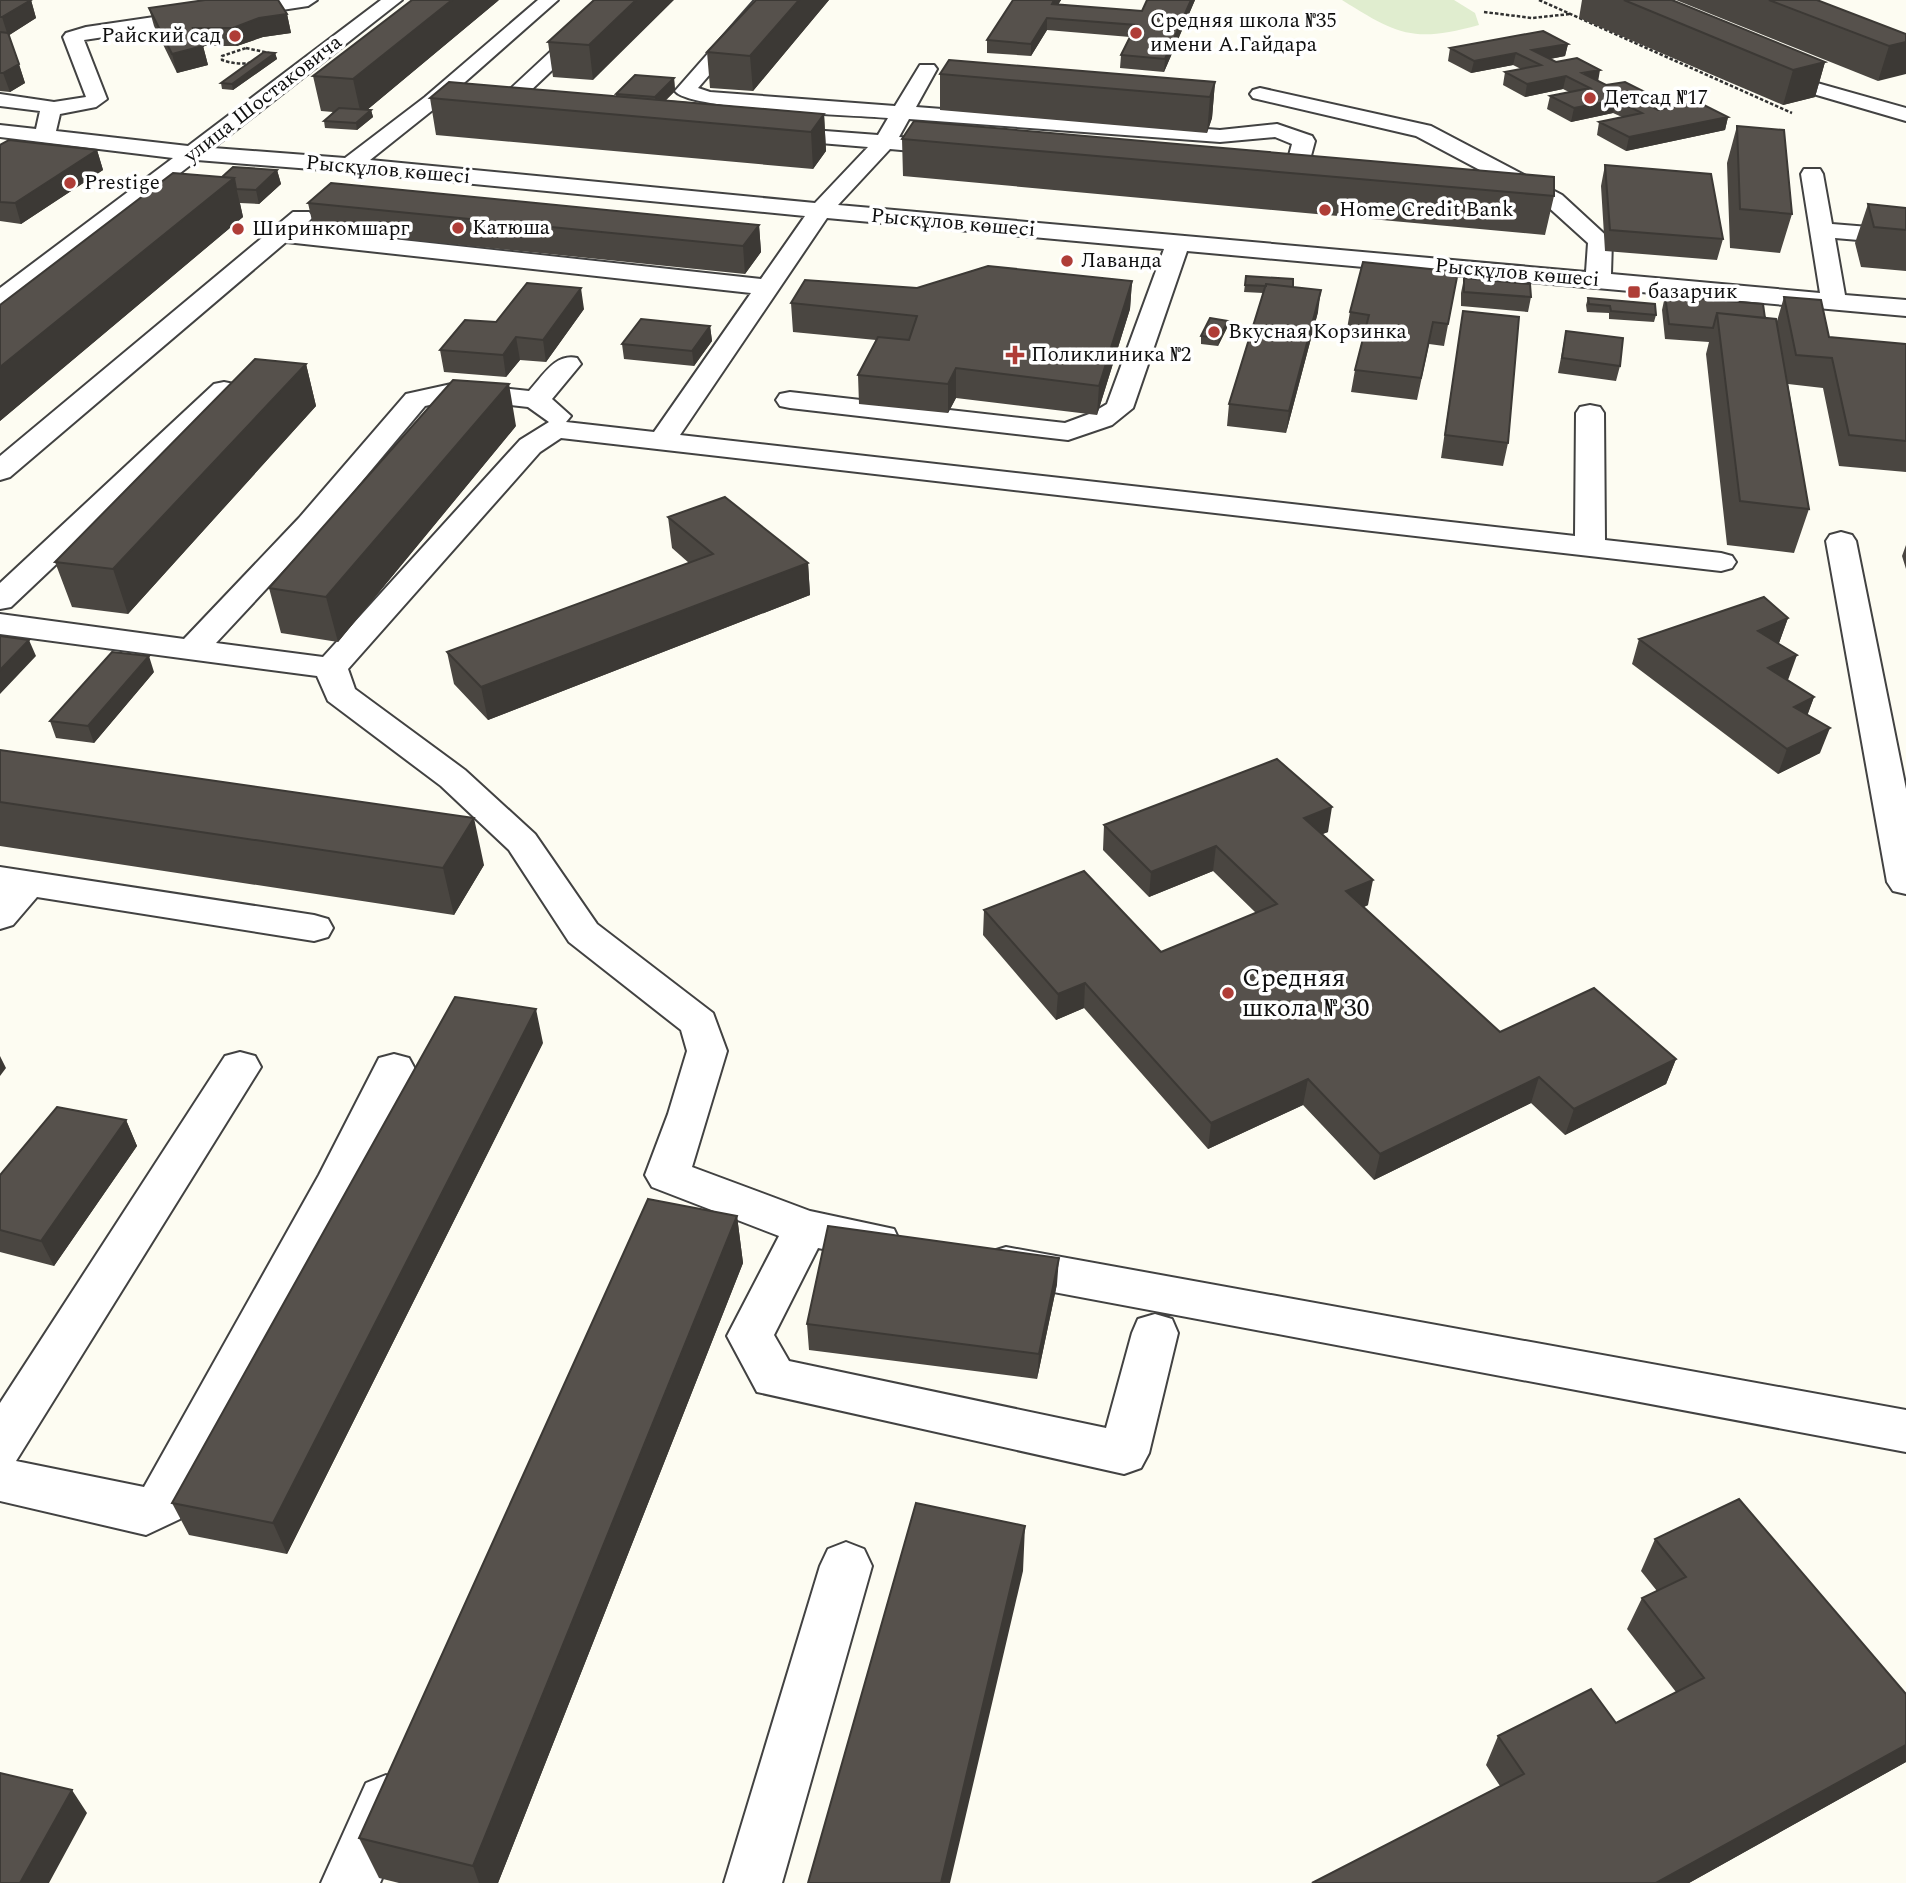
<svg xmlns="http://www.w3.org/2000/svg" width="1906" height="1883" font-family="Spectral,serif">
<rect width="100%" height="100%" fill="#fdfcf2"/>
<!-- pitch -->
<path fill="#e0edcf" d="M1342,0h112l21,13 4,12c-66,18 -81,10 -137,-25z"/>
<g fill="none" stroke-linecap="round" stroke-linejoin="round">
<defs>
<path id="minor" d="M270,0h47l-9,6 -224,34 23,59 -11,8 -36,7 -4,17 132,15 193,-146h21l-189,148 132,10 80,-61 113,-97h20l-119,105 -69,55 445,43 53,-56 -96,-8 -8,-1 -3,-5 3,-5 8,-1 106,8 10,-17c-32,-3 -200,-8 -213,-27l80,-91h19l-76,88 12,4 185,14 25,-41h14l3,4 -21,38 304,23 57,-6 35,12 3,5 -10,37 -3,5h-16l-3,-5 9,-34 -17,-7 -55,5 -311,-23 -10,18 57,4 8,2 3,5 -3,5 -8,2 -66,-6 -52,56 748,67 2,-29 -42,-38 -130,-69 -163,-38 -3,-4 3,-4 7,-2 171,38 131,69 50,46 -1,33 209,19 -19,-119 3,-5h16l3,5 9,50 74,6v14l-71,-6 10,57 61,5v16l-719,-65 -54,157 -21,17 -44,15 -278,-32 -10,-2 -4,-6 4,-6 10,-2 275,31 27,-10 15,-9 57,-155 -337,-31 -147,217 895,101 1,-123 4,-6 10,-2 10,2 4,6 1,127 116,13 11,3 4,6 -4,6 -11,3 -1160,-133 -21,14 -192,217 7,20 110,81 70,64 62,90 116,89 14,38 -35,116 118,44 84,18 6,13 -6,13 -16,5 -60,-12 -44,87 15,26 317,67 26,-95 6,-14 17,-5 17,5 6,14 -29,120 -8,15 -17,6 -367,-82 -30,-56 52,-100 -127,-49 -7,-12 23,-61 19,-63 -6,-21 -112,-88 -60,-92 -68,-64 -113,-85 -11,-25 -317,-42v-20l184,25 115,-121 107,-124 50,-11 73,8c14,-15 26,-38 48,-33l4,6 -29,35 19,17 -5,6 88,10 97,-139 -465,-51 -276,235 -10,3v-24l293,-244h16l4,5 -12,12 460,50 44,-63 -455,-44 -153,-12 -188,145 -9,3v-20l173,-130 -173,-21v-12l36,4 4,-18 -40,-5v-12l54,8 32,-5 -23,-60 3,-4 20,-6zM456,399l72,8 21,15 -29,18 -197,217 -107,-14 105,-113 104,-124z
M606,0h20l-120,114h-14l-4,-4 4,-4z
M1767,63l50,20 89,25v13l-103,-30 -43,-18 -3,-4 3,-4z
M224,382l10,2 3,6 -3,6 -223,211 -11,2v-26l214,-199z
M1841,532l11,3 4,6 50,248v105l-13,-3 -6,-9 -61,-341 4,-6z
M0,867l314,48 14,4 5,9 -5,9 -14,4 -277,-44 -24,28 -13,4z
M240,1052l15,4 6,11 -245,394 128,26 175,-312 60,-117 15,-4 15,4 6,11 -55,112 -180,338 -34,16 -146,-34v-98l225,-347z
M1006,1247l900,163v42l-900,-169 -16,-5 -7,-13 7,-13z
M846,1542l18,7 8,17 -90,317h-58l96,-317 8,-17z
M386,1775l20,8 8,20 -34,80h-59l45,-100z"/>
</defs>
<!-- minor casing -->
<use href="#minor" stroke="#424242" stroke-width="4"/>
<!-- path -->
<path stroke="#313131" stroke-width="2.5" stroke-dasharray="3.5 2" stroke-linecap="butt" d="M1539,0l253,113
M1484,12l48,6 38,-4
M246,48l23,5c-13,12 -30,13 -47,7v-4z"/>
<!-- minor -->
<use href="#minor" fill="#fff" fill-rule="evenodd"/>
</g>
<!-- wall -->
<path fill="#4a4641" d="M0,0h31l5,18 -27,17 16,48 -15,9 -10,-1z
M499,0l-132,110h4l2,7 -16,13 -32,-2 -1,-7 9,-9 -12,-1 -8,-35z
M594,0l-1,80 -40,-3 -5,-35z
M756,0h73l-76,91 -43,-3 -3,-36z
M1013,0h48l-3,5 84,6 5,-11h48l-31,72 -44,-4 1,-13 9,-18 -83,-7 -16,26 -44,-3v-13z
M1582,0h90l153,62 -10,35 -32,8 -204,-87z
M1676,0h141l89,34 -28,47z
M149,8l138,6 4,19 -28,4 -26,9h-34l5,19 -31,8 -23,-47z
M1568,44l-3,12 -15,3 108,51 70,7 -3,13 -99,21 -29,-16 2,-13 23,-5 -9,-4 -42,9 -24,-13 3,-13 19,-4 -6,-3 -38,8 -22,-12 2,-13 16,-3 -8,-4 -42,8 -23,-12 2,-13z
M275,53l2,6 -44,31 -11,-1 -1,-6z
M940,74l275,8 -3,36 -5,15 -267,-23z
M674,78l1,13 -9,9 158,14 2,37 -13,18 -377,-34 -6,-37 186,-2v-2z
M1737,126l55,88 -12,39 -50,-5 -3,-85z
M902,139l652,57 -9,39 -642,-59z
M0,145l97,5 6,20 -82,54 -21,-3z
M1605,165l118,74 -6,21 -112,-9 -4,-65z
M277,170l4,14 -22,20 -19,-1 3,14 -243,204v-116l222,-128z
M308,203l451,22 2,27 -16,22 -431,-44z
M1868,204l38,4v63l-45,-4 -6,-24z
M1458,272l-14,74 -15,-2 -12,56 -66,-8 4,-22 8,-34 -17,-2 4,-22z
M1246,276l47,11 25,25 -32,121 -59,-7 2,-22 34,-111 -19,-1z
M1464,278l67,19 -3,15 -67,-6v-13z
M1132,281l-2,28 -33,106 -141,-17 -8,15 -89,-9 -1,-29 18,-35 -83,-8 -2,-29 126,-15z
M1665,296l100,22 12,3 7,-24 45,40 77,7v128l-67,-6 -16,-78 -35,-4 21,125 -15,44 -67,-8 -21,-191 3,-12 -44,-3 -3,-29z
M1588,298l68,17 -2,7 -45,-3v-6l-22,-1 -1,-7z
M584,309l-38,53 -26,-2 -14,17 -62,-5 -4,-22 56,-28z
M1463,311l45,132 -5,23 -62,-8z
M710,326l2,15 -18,25 -70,-7 -2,-15z
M1227,328l-9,18 -17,-2v-8z
M1566,331l54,35 -4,15 -58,-8z
M306,364l10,42 -188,208 -56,-7 -17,-45z
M516,426l-178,216 -57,-9 -12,-45z
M668,517l140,46 2,32 -322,125 -34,-36 -7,-32 242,-89 -17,-15z
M1906,545v24l-4,-13z
M1788,618l-9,25h-1l10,37 26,17 -7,18 13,38 -42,21 -146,-110 7,-25z
M154,672l-60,71 -38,-5 -6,-17z
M0,750l484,115 -30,50 -454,-69z
M1104,825l224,7 -6,2 46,71 -4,2 136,125 176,27 -10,25 -101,51 -34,-32 -157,77 -71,-75 -95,44 -124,-141 -28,12 -73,-85 1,-25 177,42 95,-39 -43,-42 -64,26 -46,-47z
M543,1043l-256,511 -98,-19 -17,-32z
M126,1120l11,26 -83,120 -54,-14v-77z
M737,1216l6,47 -245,620h-99l-20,-5 -20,-40z
M1057,1284l-20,95 -228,-29 -2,-26z
M1655,1539l251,155v68l-217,121h-377l188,-97 -14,-21 12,-29 118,-13 60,-31 -49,-63 15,-31 15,-7 -16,-20z"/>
<!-- shaded-wall -->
<path fill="#3c3935" d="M31,0l5,18 -28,18 -6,-19z
M452,0h47l-138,115 -8,-36z
M636,0h38l-81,80 -4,-35z
M799,0h30l-76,91 -3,-35z
M1054,0h7l-10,16 1,-12z
M1191,0h4l-31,72 1,-13z
M287,14l4,19 -28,4 -26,9 -4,-18 26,-10z
M1047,18v12l-16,26v-12z
M1906,42v32l-28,7 11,-35z
M1568,44l-3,12 -31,6 -2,-12z
M203,46l5,19 -31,8 -5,-19z
M275,53l2,6 -44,31 -1,-6z
M1516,53l-3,12 -42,8 3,-12z
M1825,62l-10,35 -32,8 10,-35z
M19,64l6,19 -15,9 -7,-19z
M1600,70l-2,12 -16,-9z
M1566,76l-3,13 -38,8 2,-13z
M674,78l1,13 -19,19 -1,-13z
M1215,82l-3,36 -5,15 3,-36z
M1649,94l-3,13 -13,-10z
M1616,100l-3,13 -42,9 3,-14z
M371,110l2,7 -16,13 -1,-7z
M824,114l2,37 -13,18 -2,-37z
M1728,117l-3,13 -99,21 3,-14z
M97,150l6,20 -82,54 -6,-21z
M277,170l4,14 -22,20 -3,-14z
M234,178l9,39 -243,204v-54z
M759,225l2,27 -16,22 -2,-28z
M1132,281l-2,28 -33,106 2,-29z
M581,288l3,21 -38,53 -3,-22z
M1321,290l-3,22 -32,121 3,-22z
M1228,321l-1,7 -9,18 1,-8z
M710,326l2,15 -18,25 -2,-15z
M516,337l4,23 -14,17 -3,-22z
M306,364l10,42 -188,208 -15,-45z
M956,368v30l-8,15v-29z
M509,384l7,42 -178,216 -12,-45z
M808,563l2,32 -322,125 -7,-33z
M1788,618l-9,25 -29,12 8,-24z
M29,640l7,16 -36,38v-24z
M1797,655l-9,25 -28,12 8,-24z
M149,656l5,16 -60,71 -6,-17z
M1814,697l-9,25 -11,-15z
M1830,728l-10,25 -42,21 9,-25z
M1332,807l-4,25 -28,11 4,-25z
M474,818l10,47 -30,50 -11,-47z
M1216,846l-3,25 -64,26 2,-25z
M1373,880l-5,25 -26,12 4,-26z
M1085,983l-1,25 -28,12 2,-26z
M536,1009l7,34 -256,511 -14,-31z
M0,1056l6,12 -6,8z
M1676,1059l-10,25 -101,51 9,-26z
M1539,1077l-8,26 -157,77 6,-26z
M1308,1079l-5,26 -95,44 3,-26z
M126,1120l11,26 -83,120 -13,-25z
M737,1216l6,47 -245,620h-19l-6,-17z
M1059,1258l-2,26 -20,95 2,-25z
M1025,1526l-2,45 -73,312h-9z
M1906,1745v17l-217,121h-33z
M72,1790l15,23 -38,70h-29z"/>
<!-- building -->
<path fill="#56514c" stroke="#3c3935" stroke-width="2" d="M0,0h31l-29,17h-2z
M205,0h73l9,14 -28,4 -26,10h-40l10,18 -31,8 -23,-46z
M412,0h40l-99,79 -40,-3z
M594,0h42l-47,45 -41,-3z
M756,0h43l-49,56 -43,-4z
M1013,0h41l-2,4 90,7 5,-11h44l-26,59 -44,-4 15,-30 -89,-7 -16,26 -44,-4z
M1624,0h48l153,62 -32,8z
M1769,0h48l89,34v8l-17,4z
M1543,31l25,13 -36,6 24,12 21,-4 23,12 -18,3 24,12 19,-3 24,12 -16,3 25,13 40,-8 30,15 -99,20 -30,-15 43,-9 -26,-13 -42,8 -24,-12 40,-8 -24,-12 -39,8 -22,-12 36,-7 -25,-12 -42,8 -24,-13z
M0,32l8,1 11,31 -16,9h-3z
M264,52l11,1 -43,31 -11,-1z
M949,60l266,22 -5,15 -270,-23z
M635,75l39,3 -19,19 -39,-3z
M449,82l375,32 -13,18 -381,-34z
M339,108l32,2 -15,13 -32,-2z
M914,121l640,56v19l-652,-57z
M1737,126l47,4 8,84 -52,-5z
M9,140l88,10 -82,53 -15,-1v-57z
M1605,165l106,9 12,65 -113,-9z
M233,167l44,3 -21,20 -20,-1 -2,-11 -12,-1z
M173,173l61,5 -234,189v-62z
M331,183l428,42 -16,21 -435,-43z
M1868,204l38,4v22l-32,-3z
M1363,262l95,10 -10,52 -15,-2 -12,56 -66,-8 14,-55 -19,-3z
M988,266l144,15 -33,105 -143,-18 -8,16 -90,-9 20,-38 31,3 8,-24 -126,-13 14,-23 112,8z
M1246,276l47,3v8l-27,-3v2l-21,-1z
M1464,278l66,6 1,13 -67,-5z
M527,283l54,5 -38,52 -27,-3 -13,18 -63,-5 25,-30 31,2z
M1266,284l55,6 -32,121 -60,-7z
M1665,296l98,8 2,14 -48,-5 -4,15 -44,-4z
M1784,297l37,3 8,37 77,7v97l-57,-6 -17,-77 -36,-3z
M1588,298l67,6 1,11 -45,-4 -1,-5 -21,-2z
M1463,311l56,6 -11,126 -63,-8z
M1717,313l59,6 33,190 -69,-8z
M1210,318l18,3 -9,17 -18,-2z
M641,319l69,7 -18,25 -70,-7z
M1566,331l57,7 -3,28 -58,-8z
M255,359l51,5 -193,205 -58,-7z
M453,380l56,4 -183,213 -57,-9z
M725,497l83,66 -327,124 -34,-35 266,-98 -45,-37z
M1764,597l24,21 -30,13 39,24 -29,13 46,29 -20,10 36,21 -43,21 -148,-110z
M0,636l29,4 -29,30z
M112,652l37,4 -61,70 -38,-5z
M0,750l474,68 -31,50 -443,-66z
M1277,759l55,48 -28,11 69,62 -27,11 154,141 94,-44 82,71 -102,50 -35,-32 -159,77 -72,-75 -97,44 -126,-140 -27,11 -74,-84 100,-39 77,81 116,-48 -61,-58 -65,26 -47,-47z
M455,997l81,12 -263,514 -101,-20z
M57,1107l69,13 -85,121 -41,-11v-55z
M648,1199l89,17 -264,650 -114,-28z
M828,1226l231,32 -20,96 -232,-30z
M1739,1499l167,195v51l-250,138h-344l212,-109 -26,-38 93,-47 25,34 88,-45 -62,-80 44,-21 -31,-38z
M916,1503l109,23 -84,357h-133z
M0,1773l72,17 -52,93h-20z"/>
<!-- markers -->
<g fill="#af3d37" stroke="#fff" stroke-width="2.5">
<circle cx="1136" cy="33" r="7"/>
<circle cx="235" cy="36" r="7"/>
<circle cx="1590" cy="98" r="7"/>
<circle cx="70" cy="183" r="7"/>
<circle cx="1325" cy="210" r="7"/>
<circle cx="458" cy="228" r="7"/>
<circle cx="238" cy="229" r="7"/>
<circle cx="1067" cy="261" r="7"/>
<rect x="1627" y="285" width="14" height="14" rx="3.5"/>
<circle cx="1214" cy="332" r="7"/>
<path d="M1011.5 344.5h7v7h7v7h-7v7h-7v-7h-7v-7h7z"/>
<circle cx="1228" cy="993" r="7"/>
</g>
<g text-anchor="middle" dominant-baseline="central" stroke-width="7" stroke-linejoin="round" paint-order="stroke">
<!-- far-poi labels -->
<g font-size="21" fill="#0f0f0f" stroke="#fff" text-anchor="start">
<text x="1150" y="21">Средняя школа №35<tspan x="1150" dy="24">имени А.Гайдара</tspan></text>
<text x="221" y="36" text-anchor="end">Райский сад</text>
<text x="1604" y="98">Детсад №17</text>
<text x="84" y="183">Prestige</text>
<text x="1339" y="210">Home Credit Bank</text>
<text x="472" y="228">Катюша</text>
<text x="252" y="229">Ширинкомшарг</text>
<text x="1081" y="261">Лаванда</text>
<text x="1648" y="292">базарчик</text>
<text x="1228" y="332">Вкусная Корзинка</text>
<text x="1031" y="355">Поликлиника №2</text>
</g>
<!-- far-street labels -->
<g font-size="21" fill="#0f0f0f" stroke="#fff">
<text transform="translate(263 99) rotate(-38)">улица Шостаковича</text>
<text transform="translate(388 170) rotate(5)">Рысқұлов көшесі</text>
<text transform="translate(953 223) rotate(5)">Рысқұлов көшесі</text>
<text transform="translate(1517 273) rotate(5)">Рысқұлов көшесі</text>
</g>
<!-- poi labels -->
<g font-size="26" fill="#0f0f0f" stroke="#fff" text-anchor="start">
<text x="1242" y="978">Средняя<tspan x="1242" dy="30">школа № 30</tspan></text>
</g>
</g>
</svg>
